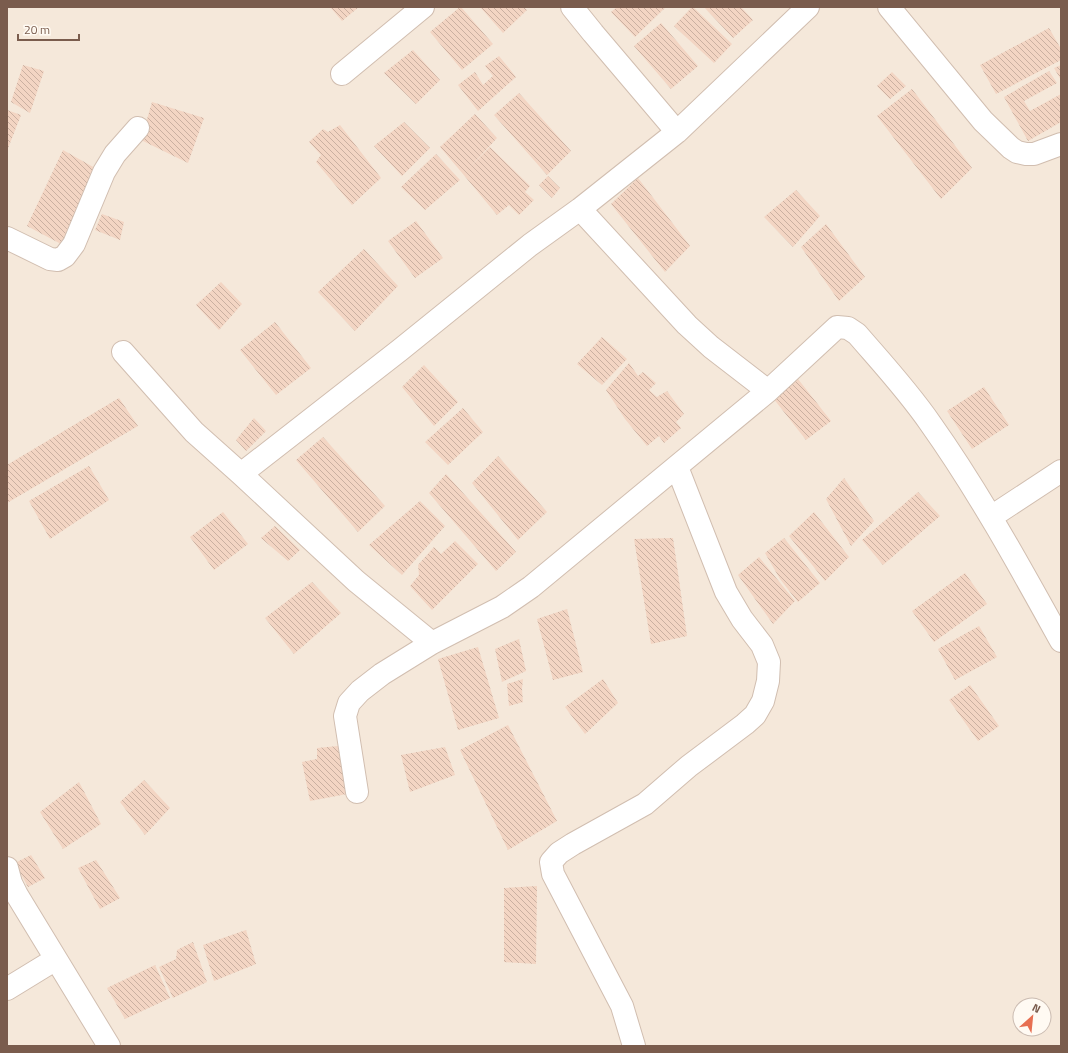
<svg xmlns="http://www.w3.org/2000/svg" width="1068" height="1053" font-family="'Titillium Web',sans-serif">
<defs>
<pattern id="building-back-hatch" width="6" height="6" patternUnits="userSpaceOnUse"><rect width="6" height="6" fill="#f3d5c3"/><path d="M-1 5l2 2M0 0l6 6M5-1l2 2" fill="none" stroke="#cab0a1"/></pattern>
</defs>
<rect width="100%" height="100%" fill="#fdf6ec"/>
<!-- residential -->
<path fill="#f5e8da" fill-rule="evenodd" d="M7,7h1054v1039h-1054zM1020,1005h24v24h-24z"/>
<!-- building -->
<path fill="url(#building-back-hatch)" d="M330,7h29l-17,14z
M460,7h1l32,37 -31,26 -32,-38z
M480,7h44l3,3 -24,23z
M617,7h49l-31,30 -24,-25z
M692,7h1l39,37 -18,19 -40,-37z
M704,7h37l12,13 -20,18z
M661,23l37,43 -27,23 -37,-43z
M1049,28l12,21v11l-65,34 -16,-29z
M413,50l27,30 -24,24 -32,-31z
M499,56l17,21 -38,34 -20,-26 17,-13 8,13 10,-9 -8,-10z
M23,65l21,6 -14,42 -19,-11z
M1061,65v15l-7,-12z
M1049,71l8,12 -33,18 6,10 31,-17v28l-33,19 -24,-44z
M892,72l14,14 -16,13 -13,-13z
M912,89l60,79 -31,31 -64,-83z
M519,93l52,58 -24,24 -53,-60z
M152,102l52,16 -16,45 -47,-23z
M7,110l14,5 -14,36z
M475,114l22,24 -27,29 20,-20 40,39 -5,6 9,8 -15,15 -10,-10 -12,10 -34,-41 -23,-27z
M404,122l26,26 -28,28 -28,-30z
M340,125l41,53 -29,27 -36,-43 5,-7 -12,-13 14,-13 5,3z
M63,150l32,18 -34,76 -34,-18z
M436,154l24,26 -35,30 -24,-23z
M548,176l12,12 -8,10 -13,-13z
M638,178l52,68 -25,26 -54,-68z
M796,190l24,26 -27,31 -29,-30z
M102,214l22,8 -4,18 -25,-10z
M416,221l27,37 -28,20 -27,-37z
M826,224l39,53 -26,24 -38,-54z
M364,249l34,37 -43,45 -37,-39z
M221,282l21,22 -23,26 -23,-25z
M275,322l36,46 -35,27 -36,-45z
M602,337l25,22 -25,26 -25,-21z
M629,363l9,13 5,-4 13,11 -7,7 8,7 10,-6 17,23 -8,8 5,6 -17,15 -5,-7 -12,10 -22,-27 -19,-29z
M424,365l34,37 -24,24 -32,-39z
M798,379l33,42 -25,19 -33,-42z
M984,387l25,38 -37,24 -25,-38z
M119,398l19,28 -131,77v-38z
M463,408l20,24 -35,33 -23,-23z
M254,418l12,13 -20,20 -10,-11z
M323,437l62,69 -27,26 -62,-72z
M498,456l49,56 -29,28 -46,-57z
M89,466l20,34 -59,39 -21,-38z
M446,474l70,78 -20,19 -67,-78z
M844,478l30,43 -23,25 -25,-47z
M918,492l22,24 -57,49 -21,-25z
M420,501l25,25 -43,49 -33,-30z
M223,512l25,32 -34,26 -24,-33z
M814,512l35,45 -24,24 -36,-45z
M275,526l25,24 -12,11 -27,-23z
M673,538l14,98 -36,8 -17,-105z
M784,538l36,45 -22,19 -18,-23 -15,-26z
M455,541l23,23 -46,46 -22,-24 9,-11 -1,-10 16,-18 7,7z
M759,557l36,44 -22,23 -35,-49z
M965,573l22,31 -53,38 -22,-31z
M312,582l29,31 -47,41 -29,-36z
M567,609l16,63 -30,8 -16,-61z
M979,626l18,31 -42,23 -17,-31z
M519,639l7,32 -24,11 -7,-33z
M478,647l21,71 -41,12 -20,-71z
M523,679l-1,10 1,13 -14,4 -2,-22z
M603,679l15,24 -33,31 -20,-27z
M970,685l29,41 -21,15 -29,-41z
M508,725l49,96 -49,29 -48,-100z
M338,746l9,48 -37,7 -8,-39 15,-3v-11z
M445,747l10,28 -45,17 -9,-37z
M144,780l26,28 -25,27 -25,-33z
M79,782l22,42 -38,25 -23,-37z
M31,855l14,23 -17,9 -13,-24z
M96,860l24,38 -20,11 -22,-41z
M537,886l-1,78 -32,-2v-74z
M246,930l10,34 -42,17 -11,-36z
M193,942l14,40 -34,16 -14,-31 17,-8 1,-9z
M155,965l15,33 -45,21 -18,-31z"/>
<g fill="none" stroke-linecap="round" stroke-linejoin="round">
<defs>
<path id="minor" d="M572,7l21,26 84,99
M889,7l94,114 28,27 6,4 9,2h8l27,-10
M342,74l81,-67
M580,209l107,116 24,22 57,44
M7,238l43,21 8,1 7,-4 9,-12 30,-72 11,-18 23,-26
M123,352l71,80 47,42 115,107 76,62
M241,474l159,-124 130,-105 50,-36 97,-77 131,-125
M991,517l70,-46
M357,792l-12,-76 4,-13 11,-12 22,-17 50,-31 70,-36 29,-20 237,-196 69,-64 11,1 9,6c25,29 51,57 73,89 49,69 90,144 131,218
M7,868l4,15 6,12 92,151
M7,989l49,-30
M634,1046l-12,-40 -69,-132 -2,-12 8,-9 14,-9 72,-40 44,-38 56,-42 10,-9 8,-14 5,-20 1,-19 -7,-17 -20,-26 -16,-27 -49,-125"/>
</defs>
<!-- minor casing -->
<use href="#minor" stroke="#d1beb0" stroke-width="24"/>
<!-- minor -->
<use href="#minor" stroke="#fff" stroke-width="22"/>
</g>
<!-- border -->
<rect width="1068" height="1053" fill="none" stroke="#7a5c4d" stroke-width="16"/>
<!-- north arrow -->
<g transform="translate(1032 1017) rotate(27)"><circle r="19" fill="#fffaf3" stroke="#cabbb1"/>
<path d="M0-3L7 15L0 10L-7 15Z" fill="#e76f51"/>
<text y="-6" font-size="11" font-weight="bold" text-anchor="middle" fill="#7a5c4d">N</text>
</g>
<!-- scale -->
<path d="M18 34v6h61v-6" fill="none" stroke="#7a5c4d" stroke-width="2"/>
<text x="24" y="34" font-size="12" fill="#7a5c4d" stroke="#fffaf3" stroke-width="3" paint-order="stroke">20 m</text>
</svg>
